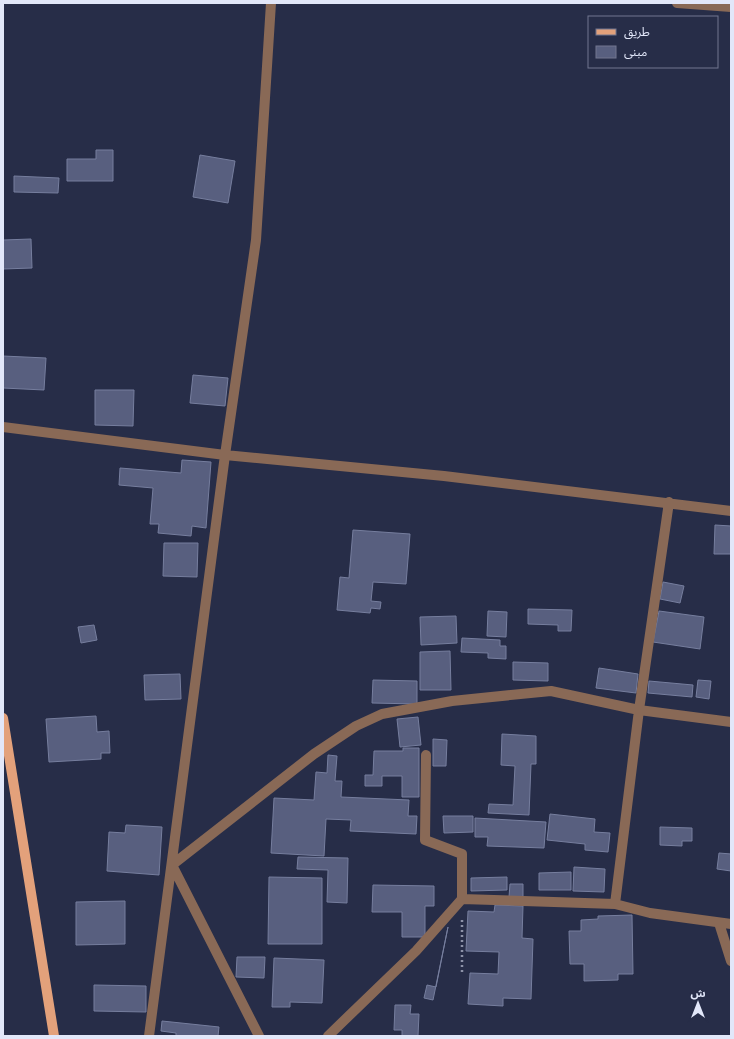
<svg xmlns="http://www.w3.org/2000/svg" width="734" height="1039" font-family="'Nunito Sans','Noto Sans Arabic',sans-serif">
<rect width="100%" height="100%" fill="#272d48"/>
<!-- building -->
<path fill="#585f7f" stroke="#767e9e" d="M96,150h17v31h-46v-22h29z
M200,155l35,6 -7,42 -35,-6z
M14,176l45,2 -1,15 -44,-1z
M31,239l1,29 -29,1v-29z
M3,356l43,2 -2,32 -41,-2z
M193,375l35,3 -3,28 -35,-3z
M95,390h39l-1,36 -38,-1z
M182,460l29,2 -5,66 -14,-2 -1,10 -33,-3 1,-9h-9l3,-36 -34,-3 1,-17 61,5z
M715,525l16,1v28h-17z
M353,530l57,4 -4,50 -33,-2 -2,19 10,1 -1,7 -9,-1 -1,5 -33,-3 3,-33 9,1z
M164,543h34l-1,34 -34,-1z
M663,582l21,4 -4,17 -20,-4z
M528,609l44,1 -1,21h-13v-6l-30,-1z
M488,611l19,1 -1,25 -19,-1z
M659,611l45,6 -4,32 -47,-7z
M456,616l1,27 -36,2 -1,-28z
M94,625l3,15 -16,3 -3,-16z
M462,638l38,2v6h6v13l-18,-1v-5l-27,-1z
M450,651l1,39h-31v-38z
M513,662l35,1v18l-35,-1z
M599,668l39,6 -2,19 -40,-5z
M180,674l1,25 -36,1 -1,-25z
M373,680l44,1v23l-45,-1z
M698,680l13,1 -2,18 -13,-2z
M649,681l44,4 -1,12 -44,-4z
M96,716l1,16 12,-1 1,22h-9v6l-52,3 -3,-43z
M418,717l3,28 -21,2 -3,-28z
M502,734l34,2v28h-5l-2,51 -41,-2 1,-9 24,1 2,-39 -14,-1z
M433,739l14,1 -1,26h-13z
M403,748h16v49h-17v-21h-20v10h-17v-11h8l1,-24h29z
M328,755l9,1 -2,25h7l-1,16 68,3 -1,16h9l-1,18 -66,-3 1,-11 -25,-1 -2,37 -53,-3 3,-55 40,2 2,-28 11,1z
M550,814l45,5 -1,13 16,1 -2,19 -23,-2v-6l-38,-4z
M443,816h30v16l-29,1z
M475,818l71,4 -2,26 -57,-2 1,-9h-13z
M126,825l36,2 -3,48 -52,-4 2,-39 16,1z
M660,827l32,1v13h-10v5l-22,-1z
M719,853l12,1v17l-14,-2z
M298,857l50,1 -1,45 -20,-1 1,-32 -31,-1z
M574,867l31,2 -1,23 -31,-1z
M571,872v18h-32v-17z
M269,877l53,1v66h-54z
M507,877v13l-36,1v-13z
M510,884h13v13h-14z
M373,885l61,1v20h-9v31h-23v-25h-30z
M125,901v43l-49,1v-43z
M495,905l28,1 -1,32 11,1 -2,60 -28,-1v8l-35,-2 2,-31 28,1 1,-22 -33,-1 2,-40 26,1z
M632,915l1,59h-15v6l-34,1v-17h-14l-1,-33h12v-11l17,-1v-3z
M448,927l-15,73 -9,-2 3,-13 9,2z
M237,957h28l-1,21 -28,-1z
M274,958l50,2 -2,43 -32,-1v5h-18z
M94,985l52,1v26l-52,-1z
M395,1005h16l-1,9h9l-1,22h-16v-6h-8z
M162,1021l57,6 -1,9h-42v-3l-15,-2z"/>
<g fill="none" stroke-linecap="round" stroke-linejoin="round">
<!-- path -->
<path stroke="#8d92a8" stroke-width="2.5" stroke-dasharray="2 3" stroke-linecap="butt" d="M462,920v54"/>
<!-- minor -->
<path stroke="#896956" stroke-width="10" d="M677,3l54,4
M3,427l222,28 219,21 287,35
M426,755l-1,85 37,14v45
M615,904l24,-194 30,-208
M719,923l12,38
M149,1036l76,-581 31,-215 15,-237
M259,1036l-87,-171 142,-111 42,-28 26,-12 70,-13 99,-10 88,19 92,12
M328,1036l88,-85 46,-52 153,5 35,9 81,11"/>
<!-- major -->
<path stroke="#e3a17b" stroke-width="10" d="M3,718l51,318"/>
</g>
<!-- border -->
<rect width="734" height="1039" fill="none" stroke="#e2e7f9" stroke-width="8"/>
<!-- legend -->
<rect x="588" y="16" width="130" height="52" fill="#272d48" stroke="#72778f"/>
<rect x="596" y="29" width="20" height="6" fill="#e3a17b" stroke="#72778f"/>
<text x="624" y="36" font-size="12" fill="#e2e7f9">طريق</text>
<rect x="596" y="46" width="20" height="12" fill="#585f7f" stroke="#72778f"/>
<text x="624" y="56" font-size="12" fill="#e2e7f9">مبنى</text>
<!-- north arrow -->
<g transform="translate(698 1003)" stroke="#272d48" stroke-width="3" paint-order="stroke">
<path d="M0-3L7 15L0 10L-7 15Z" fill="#e2e7f9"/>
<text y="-6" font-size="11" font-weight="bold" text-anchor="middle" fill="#e2e7f9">ش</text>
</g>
</svg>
